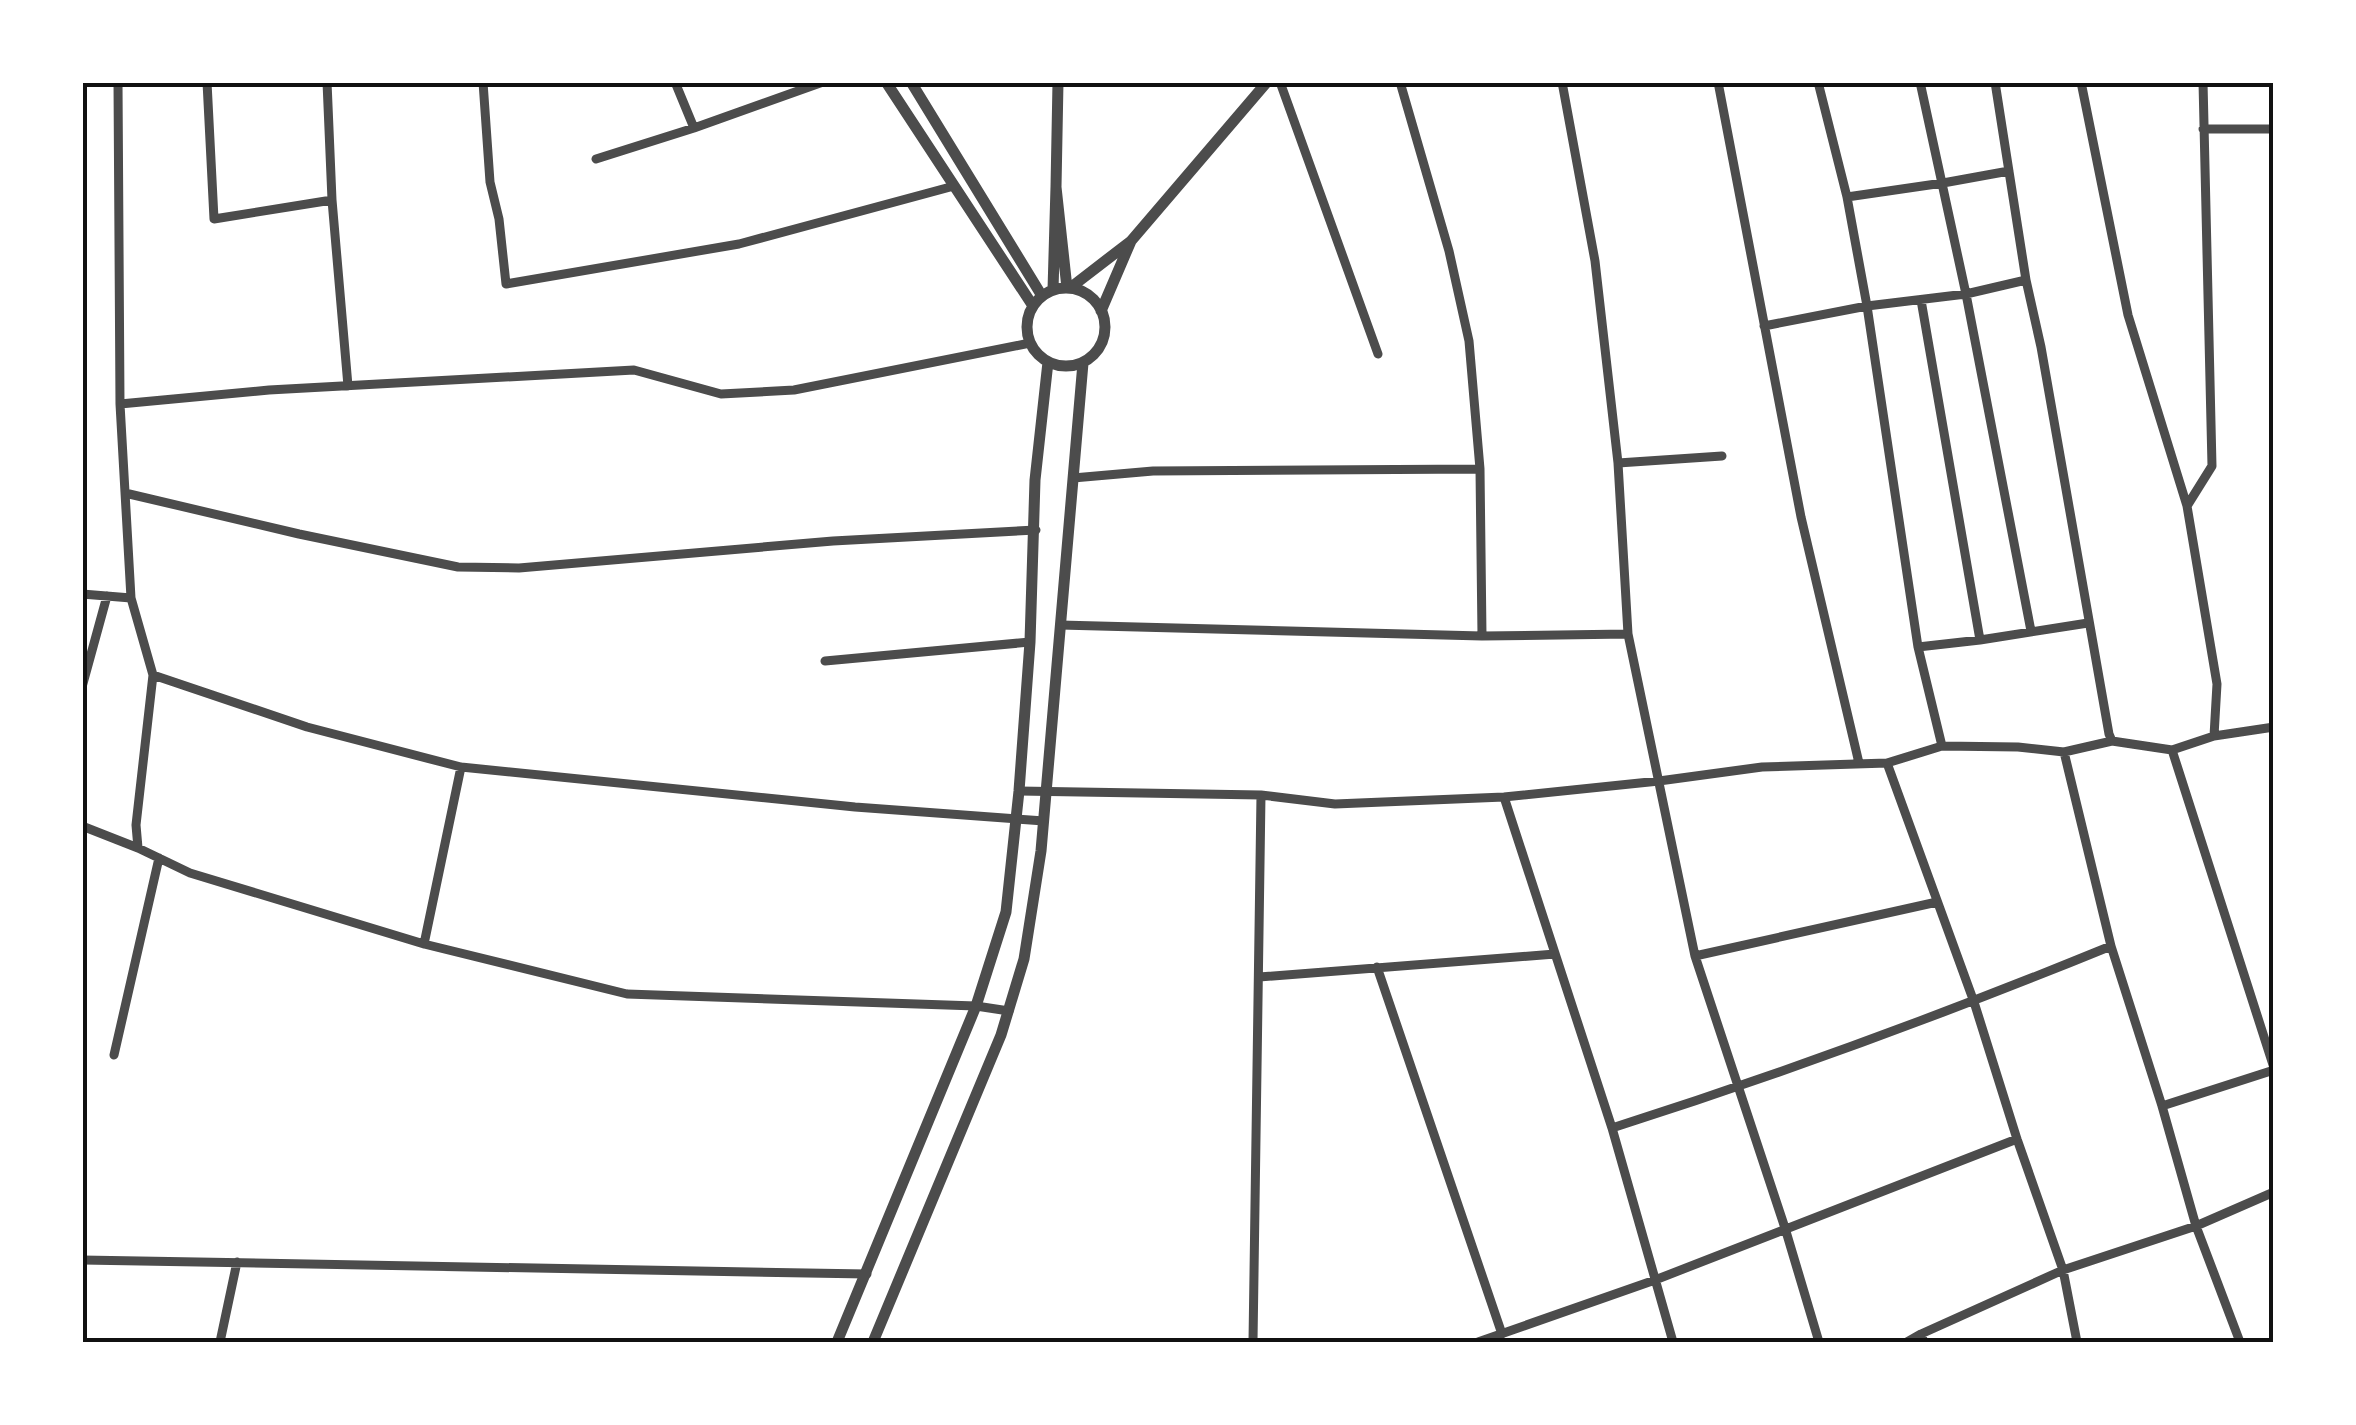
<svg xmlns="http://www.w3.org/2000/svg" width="2356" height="1425" font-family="'IBM Plex Sans',sans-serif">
<rect width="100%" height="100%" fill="#fff"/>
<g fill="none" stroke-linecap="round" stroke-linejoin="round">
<!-- minor -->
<path stroke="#4c4c4c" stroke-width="9" d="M118,82l2,322 11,194 22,77 -17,150 2,23 52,25 234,71 203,50 349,12 33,5
M207,82l7,137 118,-19 -5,-118
M483,82l7,100 9,37 7,65 233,-40 215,-58
M675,82l19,46 129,-46
M1280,82l98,272
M1400,82l49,169 20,90 11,128 2,167
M1562,82l33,179 23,202 10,171 67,322 90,272 34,114
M1718,82l83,435 58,246
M1818,82l29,115 20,109 51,341 24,99
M1920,82l46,212 65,337
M1995,82l31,198 15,67 68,387 3,7
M2081,82l47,233 59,191
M2203,82l9,384 -25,40 30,178 -3,52
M2203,129h71
M596,159l98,-31
M1847,197l96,-14 66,-12
M332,200l16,186
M1921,300l59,340
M1764,326l103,-20 99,-12 60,-14
M120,404l149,-14 365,-20 87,24 73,-4 236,-47
M1618,463l104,-7
M1073,478l80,-7 327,-2
M125,493l174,41 159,33 61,1 314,-27 203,-11
M82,594l49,4
M1060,625l422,11 146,-2
M1918,647l62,-7 108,-17
M825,661l205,-19
M153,675l154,52 154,40 394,40 189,14
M82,687l25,-91
M2172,750l102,318
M2064,752l47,194 51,160 34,120 44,116
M1887,763l87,239 43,137 46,131 14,72
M1019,791l242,4 74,9 169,-7 155,-16 103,-14 125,-4 55,-17 76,1 46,5 48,-11 60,9 42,-14 60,-9
M1504,797l108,331 61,214
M82,826l56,22
M424,944l37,-177
M1695,956l242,-54
M1377,967l125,367
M1259,977l296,-23
M114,1055l45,-197
M2162,1106l112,-36
M1612,1128c169,-54 335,-115 499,-182
M82,1260l785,14
M1921,1334l142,-64 133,-44 78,-34
M220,1342l17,-80
M1253,1342l8,-547
M1478,1342l177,-62 362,-141
M1907,1342l14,-8 3,8"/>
<!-- tertiary -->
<path stroke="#4c4c4c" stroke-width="11" d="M886,82l147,224
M911,82l131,214
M1056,187l2,-105
M1131,241l136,-159
M1070,288l61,-47 -30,70
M1027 327a39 39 0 1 1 78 0a39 39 0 1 1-78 0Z
M1053,290l3,-103 11,101
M837,1342l139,-336 30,-94 13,-121 11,-149 5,-162 13,-118
M873,1342l128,-307 23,-76 17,-108 42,-488"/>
</g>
<!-- border -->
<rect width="2356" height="1425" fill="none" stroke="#ffffff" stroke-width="170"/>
<rect x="85" y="85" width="2186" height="1255" fill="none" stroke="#111" stroke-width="4"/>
</svg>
